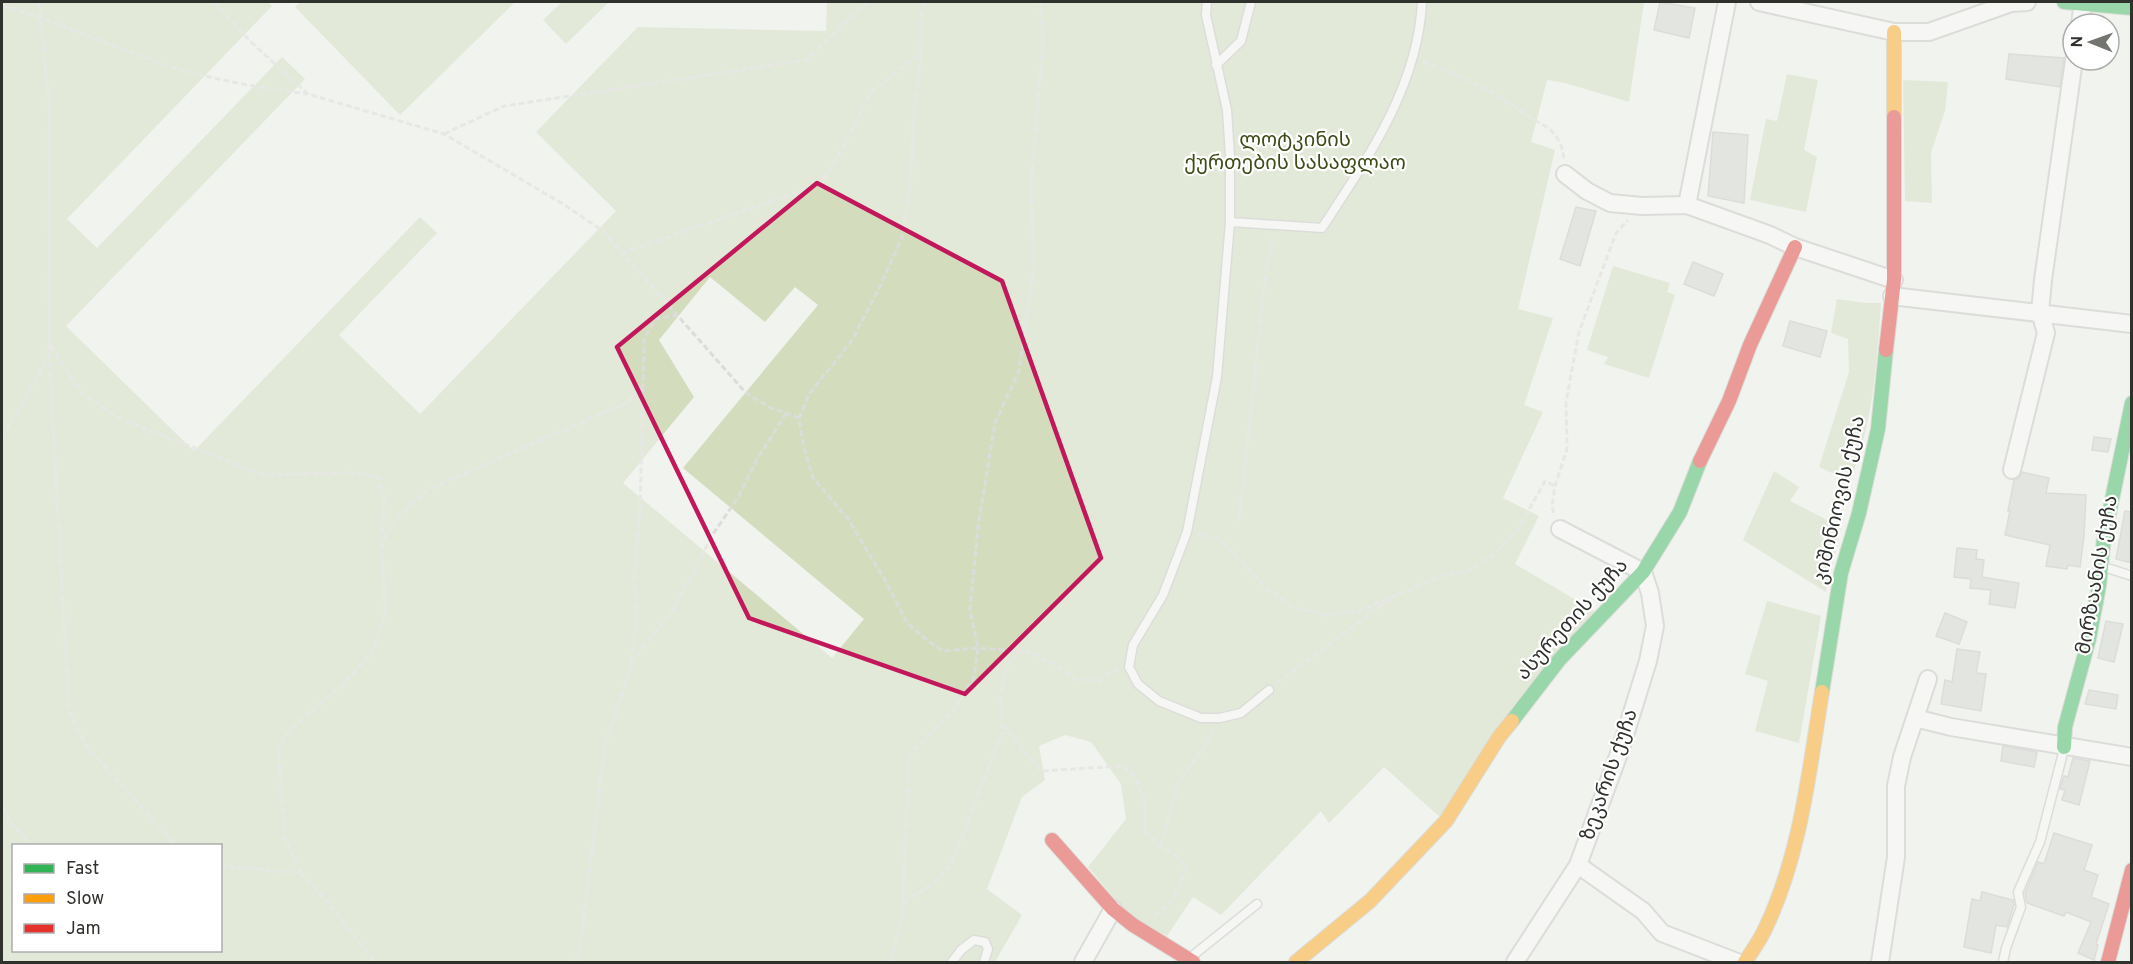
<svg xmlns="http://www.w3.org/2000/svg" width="2133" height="964" font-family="Overpass,'Noto Sans Georgian',sans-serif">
<rect width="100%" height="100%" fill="#f1f3ee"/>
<!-- green -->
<path fill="#d3ddbe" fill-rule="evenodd" d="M2,2h266l4,4 -205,213 30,29 185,-191 23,22 -239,247 128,125 226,-234 17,16 -98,102 81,79 196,-203 -80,-79 102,-105 188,4 1,-29h817l-15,100 -64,-19 -18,-3 -16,62 24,8 -37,159 35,9 -29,87 19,7 -40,86 36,18 -24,48 81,48 -154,207 -58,-52 -55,56 -8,-12 -100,104 -28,-18 -26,39 -39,-21 -40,-48 38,-48 -5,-35 -30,-42 -26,-7 -26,11 6,34 -23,17 -35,92 35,26 -27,47h-993zM710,277l55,45 30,-35 23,18 -135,163 181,151 -32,39 -209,-175 71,-86 -35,-57zM14,846h206v104h-206z
M301,2h214l-115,113 -105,-108z
M562,2h47l-43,42 -23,-24z
M1787,74l31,6 -14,70 13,7 -11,55 -56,-12 16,-81 11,2z
M1903,80l45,2 -3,29 -14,42 1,50 -27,-2z
M1613,266l57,17 -3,9 8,3 -26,83 -45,-14 4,-7 -21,-7z
M1837,299l29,4h15c-4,59 -8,122 -31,178l-31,-14 30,-95 -1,-33 -17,-6z
M1774,471l25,16 -9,14 51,26 -15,65 -83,-52z
M1767,601l54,15 -22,127 -44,-12 13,-50 -23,-7z"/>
<!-- building -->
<path fill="#d3d5d1" stroke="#c3c4c0" stroke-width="1.5" d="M1660,2l35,6 -6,30 -35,-8z
M2009,54l55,4 -4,29 -54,-8z
M1713,132l35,3 -4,68 -36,-7z
M1576,207l20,4 -16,55 -20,-7z
M1693,262l30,12 -9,22 -30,-12z
M1790,321l37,10 -7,26 -37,-11z
M2094,437l17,2 -3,13 -16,-2z
M2022,472l27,6 -3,15 40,2 -2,41 -4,31 -12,-2 -1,4 -21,-3 4,-21 -45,-10 5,-24h-2l6,-31 5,-2z
M2125,511l7,1v51l-16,-4z
M1957,548l20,2 -1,9 8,1 -2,17 37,6 -4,25 -26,-4 2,-14 -21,-2 1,-9 -17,-2z
M1945,613l22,9 -8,22 -23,-8z
M2106,621l17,3 -9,38 -16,-4z
M1957,649l23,3 -4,21 10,1 -5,37 -40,-7 4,-24 7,2z
M2089,690l29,5 -2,14 -31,-5z
M2003,746l34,6 -3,15 -33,-6z
M2073,758l17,3 -11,44 -17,-5 3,-10 -5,-1 4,-13 4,1z
M2054,833l38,12 -8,25 14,5 -7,22 18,7 -13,40 2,1 -4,15 -16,-7 13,-31 -25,-10 -2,4 -37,-13 -2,-10 13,-31 6,2z
M1982,892l31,8 1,5 -7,22 -11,-2 -5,28 -27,-6 8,-48 8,2z"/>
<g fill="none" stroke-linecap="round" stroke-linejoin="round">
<defs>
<path id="lane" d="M1207,2l-1,13 21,95 3,46v66l-13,155 -30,155 -24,63 -30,50 -4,22 9,17 21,17 42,17h19l21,-5 28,-23
M1216,65l25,-24 10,-39
M1230,222l92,6c45,-69 96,-141 100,-226
M2101,566l31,10
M1191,957l66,-53
M952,962l9,-12 13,-10 11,2 3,7 -4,13
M2003,962l3,-14 15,-41 -3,-15 22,-50 24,-93"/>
<path id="street" d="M1759,2l135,30h35l82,-29 16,-1
M2080,24l3,-22
M1565,174l22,17 23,12 32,3 45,-1 83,30 25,12 99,33
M1687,205l40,-203
M1892,296l240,28
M2012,470l34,-137 -6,-21 3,-32 31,-220
M1915,718l36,9 181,30
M1578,865l65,46 19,22 75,29
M1083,962l30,-53
M1515,962l63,-97 43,-117 27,-87 7,-35 -5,-33 -7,-21 -83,-43
M1880,962l16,-105v-71l6,-29 26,-78"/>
<path id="fast" d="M2064,2l68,6
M1822,692l19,-119 18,-60 19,-84 8,-79
M1512,721l47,-61 84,-88 37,-60 20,-51
M2064,747l1,-20 24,-88 10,-53 5,-48 28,-135"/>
<path id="slow" d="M1894,32v85
M1296,962l74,-61 76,-80 53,-84 13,-16
M1745,962c7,-11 16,-23 21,-35 35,-74 43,-156 56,-235"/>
<path id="jam" d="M1886,350l8,-70v-163
M1700,461l29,-60 21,-56 45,-98
M1052,840l61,69 20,16 60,37
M2108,962l24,-92"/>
</defs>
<!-- lane casing -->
<use href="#lane" stroke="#c3c4c0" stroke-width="11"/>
<!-- street casing -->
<use href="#street" stroke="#c3c4c0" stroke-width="20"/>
<!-- fast casing -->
<use href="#fast" stroke="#c3c4c0" stroke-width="16"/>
<!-- slow casing -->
<use href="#slow" stroke="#c3c4c0" stroke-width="16"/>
<!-- jam casing -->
<use href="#jam" stroke="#c3c4c0" stroke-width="16"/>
<!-- path -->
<path stroke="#dcdcda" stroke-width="3" stroke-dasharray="6 3" stroke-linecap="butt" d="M39,2l10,103v251l20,355 18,36 85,94 7,5
M214,2l38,41 56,51 136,40 119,70 40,27 143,162 23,14 30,11
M925,2l-3,7 -1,44 -8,70 -2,58 -9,57 -23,50 -28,54 -42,52 -10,24 4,26 10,34 35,41 38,63 21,41 20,17 16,11 35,-3 51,4 29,14 17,13 24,2 18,-12
M2,5c53,16 103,39 156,57 48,17 98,25 149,32
M1423,62c39,13 74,32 108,56 8,5 18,9 23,16 7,8 9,16 10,26
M444,134l60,-28 302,-46 61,-58
M622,253l199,-69 22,-37 27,-54 51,-40
M50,346l32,47 38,26 144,56 93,-2 22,5 5,19 -2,42
M2,437l46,-79
M1554,513l-2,-6 3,-21 12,-37 -1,-47 13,-70 37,-99 12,-13
M1239,522l24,-226 9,-61
M1197,534l24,6 46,49 26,18 31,8 35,-4 85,-36 24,-4 27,-18 23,-24 27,-48 10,5
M632,662l5,-55 -3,-28 6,-68 3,-123
M1277,683l115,-85
M1002,724l39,47 81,-5 12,9 11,27v30l19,17 12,6 10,12c-5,19 -14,41 -33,49
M2,806l10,18 20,22
M1160,846l19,-65 26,-35 9,-17
M220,866l81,7 30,33 44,56
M301,873l-16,-34 -7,-92 15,-20 50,-43 29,-31 13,-39 -3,-73 18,-26 29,-26 199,-87 15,-16 1,-48 12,-19 21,-4
M903,903l32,-21 17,-19 50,-130 -1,-38 3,-18 6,-16 10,-9
M575,962l5,-16 25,-201 27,-83 42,-54 39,-74 26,-38 17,-35 30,-48
M890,962l12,-43 7,-163 46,-48 19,-31 4,-29 -8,-38 8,-83 17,-104 24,-52 15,-106 -3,-78 12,-148 -3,-37"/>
<!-- lane -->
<use href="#lane" stroke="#fdfdfc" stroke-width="8"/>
<!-- street -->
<use href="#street" stroke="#fdfdfc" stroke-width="16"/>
<!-- fast -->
<use href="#fast" stroke="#30b455" stroke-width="14"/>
<!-- slow -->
<use href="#slow" stroke="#ff9f0a" stroke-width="14"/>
<!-- jam -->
<use href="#jam" stroke="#e5322d" stroke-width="14"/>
</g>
<!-- marked area -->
<path d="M0 0H2133V964H0ZM817,183l185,98 99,277 -136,136 -216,-76 -132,-271z" fill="#f1f3ee" fill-opacity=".55" fill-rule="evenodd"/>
<path fill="none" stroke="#c2185b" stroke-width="4.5" stroke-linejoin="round" d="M817,183l185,98 99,277 -136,136 -216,-76 -132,-271z"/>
<g text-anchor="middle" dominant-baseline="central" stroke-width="4.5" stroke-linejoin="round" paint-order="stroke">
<!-- park labels -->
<g font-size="20" fill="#3e4b16" stroke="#fff">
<text x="1295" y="141">ლოტკინის<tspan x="1295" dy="23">ქურთების სასაფლაო</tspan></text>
</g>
<!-- street labels -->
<g font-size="20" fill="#2f312c" stroke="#fff">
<text transform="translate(1840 500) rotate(-77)">კიშინიოვის ქუჩა</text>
<text transform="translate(2098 575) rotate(-80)">მირზაანის ქუჩა</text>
<text transform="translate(1573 620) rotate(-48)">ასურეთის ქუჩა</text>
<text transform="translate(1610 775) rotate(-71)">ზეკარის ქუჩა</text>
</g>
</g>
<!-- border -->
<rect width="2133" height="964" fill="none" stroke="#2f312c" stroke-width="6"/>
<!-- legend -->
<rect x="12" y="844" width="210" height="108" fill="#ffffff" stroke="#acadab" stroke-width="1.5"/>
<rect x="24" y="864" width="30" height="9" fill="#30b455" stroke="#acadab" stroke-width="1.5"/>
<text x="66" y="874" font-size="18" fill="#2f312c">Fast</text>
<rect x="24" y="894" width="30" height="9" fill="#ff9f0a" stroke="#acadab" stroke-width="1.5"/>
<text x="66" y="904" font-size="18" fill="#2f312c">Slow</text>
<rect x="24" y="924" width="30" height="9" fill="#e5322d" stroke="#acadab" stroke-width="1.5"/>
<text x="66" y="934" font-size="18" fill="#2f312c">Jam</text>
<!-- north arrow -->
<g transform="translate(2091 42) rotate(271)"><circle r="28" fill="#ffffff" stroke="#acadab" stroke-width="1.5"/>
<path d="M0-4.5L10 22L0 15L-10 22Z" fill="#737570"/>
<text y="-9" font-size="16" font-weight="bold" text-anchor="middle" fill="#2f312c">N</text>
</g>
</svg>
